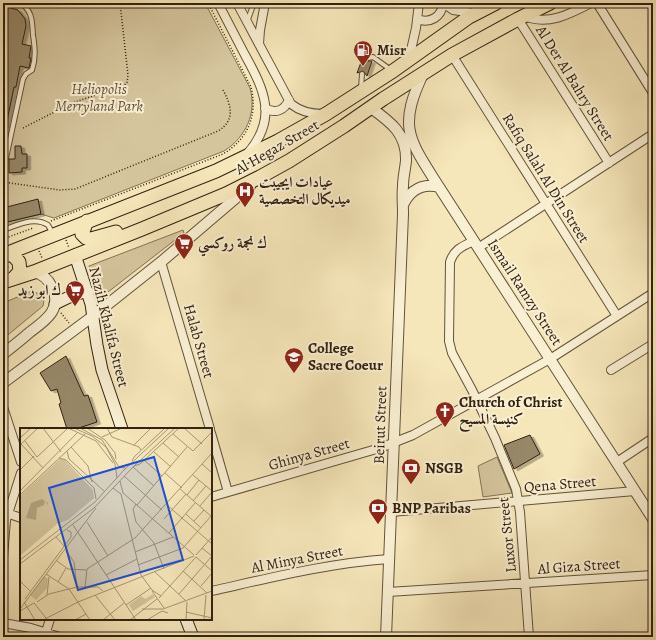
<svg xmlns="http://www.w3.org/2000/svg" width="656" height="640" font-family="Alegreya,Amiri,serif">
<defs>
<filter id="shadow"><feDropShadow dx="3.5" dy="2" stdDeviation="0" flood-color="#0004"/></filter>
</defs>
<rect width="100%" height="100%" fill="#f6e7ba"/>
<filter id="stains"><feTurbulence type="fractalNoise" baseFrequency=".005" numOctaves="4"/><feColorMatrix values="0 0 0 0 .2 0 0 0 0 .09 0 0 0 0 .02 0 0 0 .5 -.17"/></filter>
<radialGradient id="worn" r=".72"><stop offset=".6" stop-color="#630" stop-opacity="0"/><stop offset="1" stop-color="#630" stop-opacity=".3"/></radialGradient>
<!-- green -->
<path fill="#d5c59d" stroke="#837357" d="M3,3h202l45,85c7,25 -4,49 -26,63l-170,67 -13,-4 -38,9z
M183,230l1,3 -85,66 -10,-33z
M32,291l9,4 3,5 -1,6 -40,33v-36z
M497,457l15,36 -29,4 -5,-31z"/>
<!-- building -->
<path fill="#978869" stroke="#312111" filter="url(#shadow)" d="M7,7l11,3 7,9 1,7 -4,18 9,2 -2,12h2l-2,10 -9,-2 -4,21h-2l-8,39 -3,-1v-52l1,-6h-1v-59z
M363,57h2l2,4h5l-5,15 -4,-5 -6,2z
M15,146h6l1,8h5v14h-5v4l-13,1v-14h6z
M38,199l3,15 -38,9v-15z
M66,356l18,40 4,-1 9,27 -21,7h-9l-8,-25 2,-1 -4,-14 -6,2 -11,-18z
M530,435l10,19 -26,15 -10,-24z"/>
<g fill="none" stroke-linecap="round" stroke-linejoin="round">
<defs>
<path id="service" d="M247,22l7,-19
M368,58l5,-1 18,13
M361,88l1,-14
M3,172l20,-93 3,-5 6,-4c4,-12 3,-22 1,-35 -1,-13 0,-23 -12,-32
M3,230c15,-5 31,-14 45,-5l5,9"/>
<path id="minor" d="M218,3c9,17 18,35 27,52 20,36 33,64 2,99
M237,3l54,101c10,8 20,10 32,10
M443,3l10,7 21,3
M597,3l56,90
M524,16c24,10 46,-2 67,-13
M417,19c13,5 25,-2 26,-16
M518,19l91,144
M259,44l1,-14 5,-27
M452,55l165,261
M409,59l7,-31 3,-25
M265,108c10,6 19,3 24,-8
M474,241c-11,5 -20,8 -24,21l-1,79 3,12 20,37 23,48 21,51 4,23 9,125
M478,248l175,-114
M161,262l49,167
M611,370l42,-26
M3,407l18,55
M211,433l17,59
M617,462l36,-24
M211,497l169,-49 33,-13 137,-76 103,-66
M4,512l17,6
M391,512l244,-21
M3,557l3,-37 15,-47
M211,591c59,-13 118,-28 178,-32
M388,592l265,-17
M3,623l28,5 29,9
M46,632l4,-13"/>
<path id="tertiary" d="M424,72c-27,56 -15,67 15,115l214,332
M371,108c20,14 36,26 35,53 -1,9 -3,17 -3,25 -1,9 0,18 0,28l-17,423
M403,205c7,-15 20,-22 36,-18
M3,354c9,-7 18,-14 27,-22 15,-11 33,-23 22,-45 -4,-8 -9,-13 -18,-15
M3,383l90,-67 68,-54 89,-76"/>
<path id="secondary" d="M75,255l16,49 6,41 5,25 20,59
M55,304c10,-5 21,-12 33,-12
M186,619l7,18"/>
<path id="primary" d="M87,221l-5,13 4,4 5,1 25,-7
M3,255l213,-84 62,-30 48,-27 67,-43 76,-54 27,-14
M4,255h9l6,7 1,9 -6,7
M3,282l31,-10 108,-43 84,-35 34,-17 29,-16 55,-35 39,-27 69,-44 66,-36 32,-16"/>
</defs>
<!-- service casing -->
<use href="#service" stroke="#62523b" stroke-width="6"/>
<!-- minor casing -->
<use href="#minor" stroke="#62523b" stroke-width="10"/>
<!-- tertiary casing -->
<use href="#tertiary" stroke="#62523b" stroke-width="12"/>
<!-- secondary casing -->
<use href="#secondary" stroke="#312111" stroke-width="13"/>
<!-- primary casing -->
<use href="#primary" stroke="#312111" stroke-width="15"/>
<!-- path -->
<path stroke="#312111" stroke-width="1.5" stroke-dasharray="1 2" stroke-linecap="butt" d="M23,128l49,-25 51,-17 4,-3 1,-8 -8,-72
M3,182l57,8 15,-1 143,-58c18,-11 13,-26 5,-41
M51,221l172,-67c25,-15 35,-39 28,-67l-43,-84
M3,239l30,-11
M66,240l3,8
M39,251l3,7
M3,269l6,-2
M61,313l8,10"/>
<!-- service -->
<use href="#service" stroke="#f9efd2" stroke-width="4"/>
<!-- minor -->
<use href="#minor" stroke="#f9efd2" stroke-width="8"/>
<!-- tertiary -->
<use href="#tertiary" stroke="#f9efd2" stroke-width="10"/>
<!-- secondary -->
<use href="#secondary" stroke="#f9efd2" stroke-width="11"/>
<!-- primary -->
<use href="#primary" stroke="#f6e7ba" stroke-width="13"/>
</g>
<!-- icons -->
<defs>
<symbol id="fuel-pin" viewBox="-11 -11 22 30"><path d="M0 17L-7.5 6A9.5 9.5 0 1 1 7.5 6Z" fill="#8f2418" stroke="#f9efd2"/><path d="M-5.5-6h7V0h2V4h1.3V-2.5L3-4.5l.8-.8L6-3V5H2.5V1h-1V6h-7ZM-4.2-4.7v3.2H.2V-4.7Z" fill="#fff"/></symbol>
<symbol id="hospital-pin" viewBox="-11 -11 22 30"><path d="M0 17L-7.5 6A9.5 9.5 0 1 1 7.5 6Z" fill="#8f2418" stroke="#f9efd2"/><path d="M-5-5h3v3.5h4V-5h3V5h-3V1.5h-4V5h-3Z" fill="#fff"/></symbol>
<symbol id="supermarket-pin" viewBox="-11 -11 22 30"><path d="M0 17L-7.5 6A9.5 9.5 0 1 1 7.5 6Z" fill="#8f2418" stroke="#f9efd2"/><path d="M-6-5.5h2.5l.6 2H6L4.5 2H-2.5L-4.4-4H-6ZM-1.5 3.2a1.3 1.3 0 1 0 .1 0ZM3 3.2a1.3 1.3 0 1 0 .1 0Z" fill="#fff"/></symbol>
<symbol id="school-pin" viewBox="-11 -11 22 30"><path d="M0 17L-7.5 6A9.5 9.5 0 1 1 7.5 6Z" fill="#8f2418" stroke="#f9efd2"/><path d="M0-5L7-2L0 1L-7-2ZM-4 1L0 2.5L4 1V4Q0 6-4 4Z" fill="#fff"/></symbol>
<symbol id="church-pin" viewBox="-11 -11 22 30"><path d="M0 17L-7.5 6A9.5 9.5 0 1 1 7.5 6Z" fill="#8f2418" stroke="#f9efd2"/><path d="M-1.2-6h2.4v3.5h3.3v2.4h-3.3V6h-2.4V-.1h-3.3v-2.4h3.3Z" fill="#fff"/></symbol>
<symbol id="bank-pin" viewBox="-11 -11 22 30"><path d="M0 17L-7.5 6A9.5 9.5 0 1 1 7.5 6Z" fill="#8f2418" stroke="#f9efd2"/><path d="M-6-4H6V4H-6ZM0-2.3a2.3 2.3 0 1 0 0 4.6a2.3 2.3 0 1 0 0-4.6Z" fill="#fff"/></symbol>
</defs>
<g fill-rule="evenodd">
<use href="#fuel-pin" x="352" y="39" width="22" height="30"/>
<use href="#hospital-pin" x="234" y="180" width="22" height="30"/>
<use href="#supermarket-pin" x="173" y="232" width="22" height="30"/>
<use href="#supermarket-pin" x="64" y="279" width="22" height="30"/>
<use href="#school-pin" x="283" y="346" width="22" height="30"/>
<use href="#church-pin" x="434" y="400" width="22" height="30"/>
<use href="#bank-pin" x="400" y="457" width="22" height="30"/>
<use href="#bank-pin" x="367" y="497" width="22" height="30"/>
</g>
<g text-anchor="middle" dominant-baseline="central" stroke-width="4" stroke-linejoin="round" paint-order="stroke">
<!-- poi labels -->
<g font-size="15" font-weight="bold" fill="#312111" stroke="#f9efd2" text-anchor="start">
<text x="377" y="50">Misr</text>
<text x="259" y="182">عيادات ايجيبت<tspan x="259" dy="17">ميديكال التخصصية</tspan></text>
<text x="198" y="243">ك نجمة روكسي</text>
<text x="61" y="290" text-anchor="end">ك ابو زيد</text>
<text x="308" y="348">College<tspan x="308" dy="17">Sacre Coeur</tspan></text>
<text x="459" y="402">Church of Christ<tspan x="459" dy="17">كنيسة المسيح</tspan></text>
<text x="425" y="468">NSGB</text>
<text x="392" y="508">BNP Paribas</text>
</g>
<!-- street labels -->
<g font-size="15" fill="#312111" stroke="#f9efd2">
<text transform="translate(575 83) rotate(58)">Al Der Al Bahry Street</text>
<text transform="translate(277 147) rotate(-30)">Al Hegaz Street</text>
<text transform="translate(546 178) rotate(58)">Rafiq Salah Al Din Street</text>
<text transform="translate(525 292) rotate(57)">Ismail Ramzy Street</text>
<text transform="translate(109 327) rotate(76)">Nazih Khalifa Street</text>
<text transform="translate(199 341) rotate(74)">Halab Street</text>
<text transform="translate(380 425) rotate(-88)">Beirut Street</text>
<text transform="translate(309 454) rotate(-16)">Ghinya Street</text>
<text transform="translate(560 484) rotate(-5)">Qena Street</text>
<text transform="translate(507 535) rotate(-96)">Luxor Street</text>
<text transform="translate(297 559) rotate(-11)">Al Minya Street</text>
<text transform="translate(579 566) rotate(-4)">Al Giza Street</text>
</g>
<!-- park labels -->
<g font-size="15" font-style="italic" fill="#62523b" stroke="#f9efd2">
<text x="99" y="89">Heliopolis<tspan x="99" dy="17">Merryland Park</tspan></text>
</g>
</g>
<!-- overview -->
<g transform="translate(20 428)">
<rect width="192" height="192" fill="#f6e7ba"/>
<path d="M40,31h4l29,31 1,8 -26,22 -11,4 -37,32v-60zM24,148l4,3 -1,9 -11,12 -6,-5zM133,166l2,3 -22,14 -4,-6 12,-9 4,3z" fill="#d5c59d"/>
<path d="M22,71l6,4v2l-3,-4 -1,4 -7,3 -1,12 -10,-2 5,-15z" fill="#b3a481"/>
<path fill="none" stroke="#a79876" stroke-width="1" d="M23,0l18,24M48,0l28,13 17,22M54,0l18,8 14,11 9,17 2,14M60,0l22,12 17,27 6,1M67,0l18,12 10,13 1,6M87,0l5,9 27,10 2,3M164,0l18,16M153,6l20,17 19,-19M82,9l20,-9M0,10l11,-10M5,13l12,16M143,15l16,14M1,16l22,24M0,17l18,-17M114,17l17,-17M51,19l17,19 4,16M47,23l2,8 35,32M134,24l17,15M17,29l31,-29M39,30l7,2 28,28 2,11M124,32l18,16M112,33l2,-4 31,-29M182,36l10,9M114,38l6,-2 39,-36M113,39l21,19M0,42l14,-14M145,45l17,15M173,47l19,16M104,48l38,34M100,53l3,12 71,62M93,60l8,6 20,81 11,15 9,6M160,61l32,28M0,63l58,-59M0,67l65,-61M167,67l12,-15M173,73l13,-15M116,76l-3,5 3,13 18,21 10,26M117,77l50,-58M147,77l45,39M180,78l12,-14M166,86l15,14M144,91l22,-25M174,93l10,-11M67,94l21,34M53,97l63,95M149,105l26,-30M36,109l8,9M182,120l10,8M46,123l8,11 3,25M115,124l38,-15M176,127l16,-18M176,129l16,14M0,132l75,-58 30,-33 44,-41M37,133l11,8 18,1M0,136l74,-56 39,-41 42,-39M118,137l45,-17 29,-33M163,143l24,22M135,144l31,29M26,146l23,15 21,31M86,147l31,-16M0,153l10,10M38,154l8,-14M181,158l11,-13M65,159l2,-18 48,-31 77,-85M132,163l12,17M159,166l33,-38M27,167l2,-18M75,167l20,25M139,170l37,-41M5,171l46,-62v-5l-4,-2M4,174l11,18M17,174l12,-8 28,-7h21l5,4M106,177l25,-17M0,181l76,-101M122,181h21l49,-18M0,183l14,-8 12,15M166,184l26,6M23,192l35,-18 116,-46M55,192l11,-6M83,192l21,-17M110,192l27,-21M127,192l15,-9 6,2M166,192l1,-18M184,192l2,-25"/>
<path fill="#1d4ed8" fill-opacity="0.15" stroke="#1d4ed8" stroke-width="2" d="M134,29l29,103 -105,30 -29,-102z"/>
<rect width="192" height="192" fill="none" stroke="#312111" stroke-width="2"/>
</g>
<!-- margin -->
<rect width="656" height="640" fill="none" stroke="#f6e7ba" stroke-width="16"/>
<rect x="4" y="4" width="648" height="632" fill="none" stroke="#312111" stroke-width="2"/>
<rect x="8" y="8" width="640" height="624" fill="none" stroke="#312111"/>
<rect width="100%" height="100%" filter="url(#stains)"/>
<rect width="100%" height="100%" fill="url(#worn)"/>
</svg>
